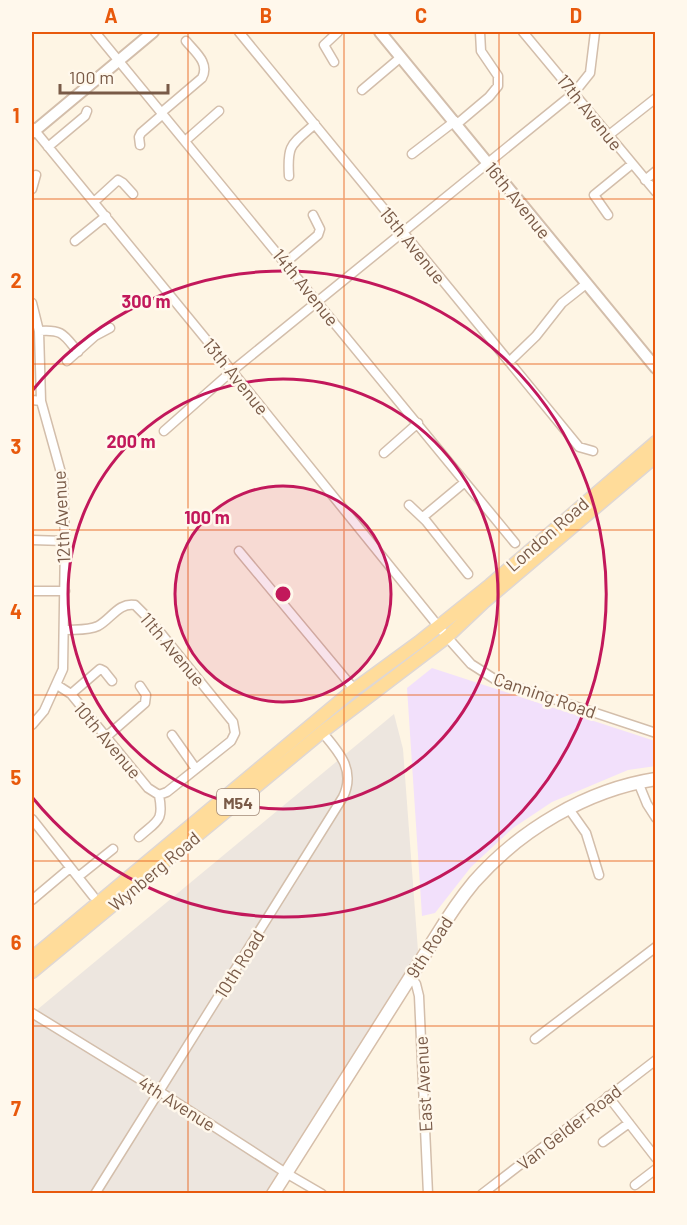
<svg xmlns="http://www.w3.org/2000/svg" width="687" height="1225" font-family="Barlow,sans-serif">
<rect width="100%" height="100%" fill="#fef5e4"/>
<!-- industrial -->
<path fill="#ede6df" d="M394,714l9,35 15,202 -136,242 -250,1v-180z"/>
<!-- education -->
<path fill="#f2e0fb" d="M432,668l223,73 1,25 -28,4 -76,32 -39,26 -42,39 -36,46 -13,3 -15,-228z"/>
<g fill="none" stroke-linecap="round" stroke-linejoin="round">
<defs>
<path id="minor" d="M95,32l420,511
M239,32l340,415 14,4
M523,32l133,160
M334,62l-10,-17 14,-13
M362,90l39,-33
M162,112l40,-34c8,-15 -7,-26 -16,-37
M457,124l32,-27 9,-11v-10l-17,-25 -1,-19
M32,127l200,244 215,266 24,27 25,16 160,53
M609,135l47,-37
M185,141l34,-30
M140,145l-1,-8 2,-4 22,-19
M48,147l37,-31 2,-5
M412,154l43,-33
M289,176c-2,-32 2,-31 26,-52
M645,180l11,-9
M32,189l4,-14
M94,202l24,-22 5,3 10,11
M608,215l-14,-20 38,-31
M75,241l31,-25
M285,263l33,-28 2,-6 -7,-14
M32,303l7,28 2,70 22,79 2,61 -2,128 -19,42 -12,14
M39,331c24,-2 25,4 39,21
M67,361l28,-25 15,-8
M509,362l27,-26 26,-33 24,-19
M32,400l9,1
M164,431l68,-60 342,-278 16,-20 5,-41
M384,453l34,-30
M409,505l17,16 42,53
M423,517l42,-35
M32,540l33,1
M239,551l115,138
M32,591h33
M64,630c11,-1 24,1 34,-4 13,-7 21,-24 37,-21l16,16 82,101 2,11 -4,8 -64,51 -8,3
M57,685l14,9 77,94 11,7
M71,694l29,-25 4,2 8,10
M172,735l24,34
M106,737l39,-34 1,-8 -6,-9
M638,782l9,22 9,14
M569,809l17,24 13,42
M32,819l61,77
M139,837c19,-17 25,-16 20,-42
M78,877l35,-28
M32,900l38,-32
M410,976l6,8 3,12 9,198
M32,1013l127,78 127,82 36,21
M535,1039l121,-92
M608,1096l48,62
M603,1142l26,-19
M635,1185l21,-16
M95,1194l248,-397c13,-27 -4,-45 -21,-65
M482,1194l174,-134"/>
<path id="tertiary" d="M380,32l276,336
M32,133l121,-101"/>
<path id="secondary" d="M273,1194l164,-259c11,-18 23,-36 37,-53 46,-52 112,-92 182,-103"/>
<path id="primary" d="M32,958l320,-267 67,-49 71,-57 166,-143
M32,972l290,-240 125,-95 37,-35 172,-146"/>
</defs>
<!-- minor casing -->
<use href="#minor" stroke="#d3beab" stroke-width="11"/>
<!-- tertiary casing -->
<use href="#tertiary" stroke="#d3beab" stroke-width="14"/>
<!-- secondary casing -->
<use href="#secondary" stroke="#d6bea9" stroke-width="15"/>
<!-- primary casing -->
<use href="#primary" stroke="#dfd7d3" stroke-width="15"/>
<!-- minor -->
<use href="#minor" stroke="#fff" stroke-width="8"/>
<!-- tertiary -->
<use href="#tertiary" stroke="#fff" stroke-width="10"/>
<!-- secondary -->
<use href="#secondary" stroke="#fff" stroke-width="12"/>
<!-- primary -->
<use href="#primary" stroke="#ffdc9a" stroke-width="12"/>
</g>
<!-- grid -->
<path fill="none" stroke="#e8590c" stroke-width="1.5" stroke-opacity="0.55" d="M188,32v1162M344,32v1162M499,32v1162M32,199h624M32,364h624M32,530h624M32,695h624M32,861h624M32,1026h624"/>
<!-- distance rings -->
<circle cx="283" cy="594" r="108" fill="#c2185b" fill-opacity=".12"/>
<g fill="none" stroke="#c2185b" stroke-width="3">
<circle cx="283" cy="594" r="108"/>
<circle cx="283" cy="594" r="215"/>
<path d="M32 391A323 323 0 1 1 32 797"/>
</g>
<g text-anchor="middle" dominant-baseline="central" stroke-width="5" stroke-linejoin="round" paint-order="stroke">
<!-- shield labels -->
<rect fill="#fff8ec" stroke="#a18978" stroke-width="1.5" x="217" y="789" width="42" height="26" rx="4.5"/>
<g font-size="16" font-weight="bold" fill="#795a47">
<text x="238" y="802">M54</text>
</g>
<!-- street labels -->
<g font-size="18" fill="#795a47" stroke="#fff8ec">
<text transform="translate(590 112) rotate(51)">17th Avenue</text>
<text transform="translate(518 200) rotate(51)">16th Avenue</text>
<text transform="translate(413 245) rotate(51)">15th Avenue</text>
<text transform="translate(306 287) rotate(51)">14th Avenue</text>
<text transform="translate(236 376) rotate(51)">13th Avenue</text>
<text transform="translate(61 517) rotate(-93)">12th Avenue</text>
<text transform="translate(547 534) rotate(-41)">London Road</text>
<text transform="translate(173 649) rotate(50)">11th Avenue</text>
<text transform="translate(545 695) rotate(19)">Canning Road</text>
<text transform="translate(108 740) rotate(50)">10th Avenue</text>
<text transform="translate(154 871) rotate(-40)">Wynberg Road</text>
<text transform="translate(429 947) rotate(-57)">9th Road</text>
<text transform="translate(239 964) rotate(-58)">10th Road</text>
<text transform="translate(423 1084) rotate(-93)">East Avenue</text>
<text transform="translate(177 1103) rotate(32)">4th Avenue</text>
<text transform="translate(569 1127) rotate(-38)">Van Gelder Road</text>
</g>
</g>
<circle cx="283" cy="594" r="9" fill="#c2185b" stroke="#fff8ec" stroke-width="3"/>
<g font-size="18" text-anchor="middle" font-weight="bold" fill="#c2185b" stroke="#fff8ec" stroke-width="5" stroke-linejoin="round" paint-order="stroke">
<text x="146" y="308">300 m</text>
<text x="131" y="448">200 m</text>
<text x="207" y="524">100 m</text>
</g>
<!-- border -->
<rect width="687" height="1225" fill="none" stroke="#fff8ec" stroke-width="66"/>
<!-- scale -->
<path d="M60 84v9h108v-9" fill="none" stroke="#795a47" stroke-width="3"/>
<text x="69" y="84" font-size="18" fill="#795a47" stroke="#fff8ec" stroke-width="4.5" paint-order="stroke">100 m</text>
<rect x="33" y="33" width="621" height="1159" fill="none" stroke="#e8590c" stroke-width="2"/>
<g font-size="20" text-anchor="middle" font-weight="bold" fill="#e8590c">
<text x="111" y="23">A</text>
<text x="266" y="23">B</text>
<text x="421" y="23">C</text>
<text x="576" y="23">D</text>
<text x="16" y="123">1</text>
<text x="16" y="288">2</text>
<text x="16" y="454">3</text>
<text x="16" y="619">4</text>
<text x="16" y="785">5</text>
<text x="16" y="950">6</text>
<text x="16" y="1116">7</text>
</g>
</svg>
